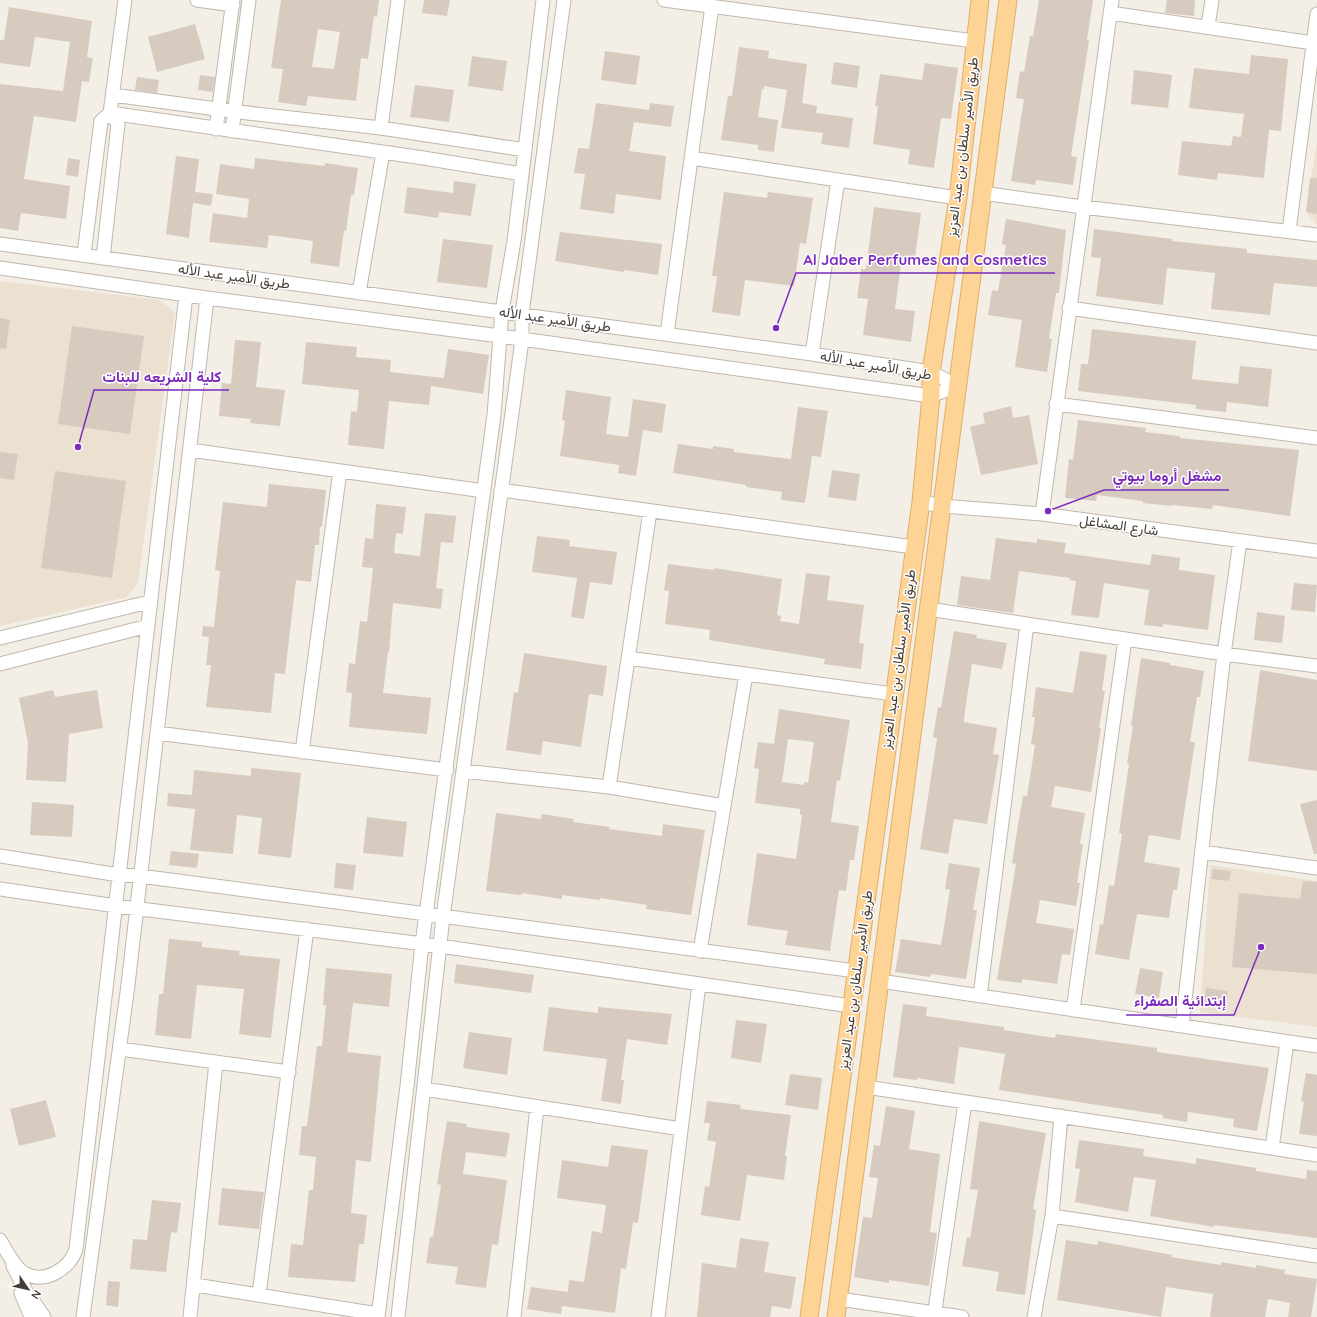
<svg xmlns="http://www.w3.org/2000/svg" width="1317" height="1317" font-family="Quicksand,Vazirmatn,sans-serif">
<rect width="100%" height="100%" fill="#f3eee6"/>
<!-- education -->
<path fill="#ece1d0" d="M1317,141v84l-11,-13z
M0,281l160,19 15,12 -37,270 -11,15 -127,29z
M1210,865l107,16v146l-117,-15z"/>
<!-- building -->
<path fill="#d7cbbf" fill-rule="evenodd" d="M281,0h98l-2,17 -3,-1 -6,43 -7,-1 -5,43 -48,-5 -2,10 -28,-4 5,-33 -12,-1zM318,29l22,3 -6,37 -22,-2z
M424,0h26l-3,16 -25,-3z
M1039,0h54l-6,40 2,1 -18,115 6,1 -4,28 -37,-5 -1,5 -24,-4 13,-82 -8,-1 4,-27 4,1 6,-36h3z
M1167,0h28l-1,16 -29,-3z
M9,7l83,14 -5,36 6,1 -4,24 -7,-1 -6,41 -42,-6 -10,63 46,7 -4,33 -45,-6 -3,18 -18,-3v-144l63,7 7,-49 -35,-5 -5,30 -30,-4v-23h4z
M195,24l10,35 -48,13 -9,-35z
M739,47l30,4 -1,7 39,6 -5,39 15,3 -1,7 37,5 -4,30 -28,-4 2,-11 -42,-5 6,-38 -23,-4v3h-2l-4,28 20,3 -4,32 -16,-2v-5l-37,-5 7,-44h4z
M605,51l35,5 -4,29 -35,-5z
M1251,55l37,4 -7,72 -12,-1 -5,48 -46,-5 -1,7 -39,-5 4,-34 49,5 2,-10 8,1 3,-23 -55,-6 5,-40 55,6z
M472,56l35,5 -4,30 -35,-5z
M834,62l26,4 -3,22 -26,-4z
M925,63l33,5 -7,51 -10,-1 -7,50 -26,-4 2,-14 -37,-6 5,-38h-3l5,-32 42,6z
M1134,70l38,5 -4,33 -37,-4z
M200,75l15,2 -2,15 -15,-2z
M137,77l22,3 -2,13 -22,-3z
M415,85l39,5 -5,32 -39,-5z
M596,103l53,7 1,-7 24,3 -3,21 -37,-5 -5,29 37,5 -5,44 -45,-6 -2,20 -34,-5 5,-35 -11,-1 4,-25 11,1z
M176,156l23,3 -4,33 18,2 -2,12 -18,-3 -4,35 -23,-4z
M68,158l12,2 -2,17 -12,-2z
M255,158l70,8v-3l33,5 -4,27h-3l-5,36h-2l-5,36 -29,-4 3,-22 -44,-6 -2,13 -58,-6 4,-29 34,5 2,-19 -33,-5 4,-30 34,5z
M1310,178h7v36l-11,-2z
M454,181l22,3 -5,32 -32,-4 -1,6 -34,-5 3,-26 46,6z
M724,192l43,6 1,-6 45,6 -7,46 -6,-1 -6,43 -49,-6 -5,36 -28,-4 5,-36h-5z
M874,207l47,6 -7,52 -13,-1 -6,45 20,2 -4,31 -48,-7 5,-36 -11,-1 4,-29h5z
M1006,219l60,11 -7,63h-3l-7,46h3l-5,33 -32,-5 7,-47 -34,-5 4,-25 6,1 8,-46 -4,-1z
M1094,229l78,10v2l75,8v4l70,7v27l-43,-4 -4,32 -59,-6 4,-36 -48,-5 -4,37 -67,-9 5,-38 -10,-1z
M560,232l102,12 -4,31 -34,-5v2l-69,-11z
M443,239l50,6 -6,43 -50,-6z
M0,318l10,2 -4,29 -6,-1z
M72,326l72,10 -14,98 -72,-10z
M1092,329l104,12 -4,38 46,5 2,-18 32,3 -4,38 -41,-5 -1,10 -30,-3v-4l-118,-14 3,-27h7z
M235,340l26,2 -5,45 29,3 -5,36 -30,-3 1,-4 -32,-3 3,-33 9,1z
M306,342l51,5 -1,10 35,3 -1,12 54,6 4,-29 41,6 -6,39 -52,-8 -2,19 -40,-4 -5,48 -36,-4 3,-34 6,1 2,-22 -57,-6z
M566,390l45,7 -5,37 22,3 5,-38 33,5 -4,29 -19,-3 -7,46 -18,-3 1,-8 -59,-9 5,-35 -3,-1z
M1011,406l2,12 16,-3 9,49 -57,11 -11,-48 15,-4 -2,-10z
M798,407l30,4 -7,46 -9,-1 -7,47 -24,-3 1,-8 -36,-5v-2l-73,-12 5,-29 35,5v-3l21,3v3l57,7z
M1078,420l68,8 -1,4 35,4v2l119,12 -9,66 -77,-11 -1,4 -39,-4v1l-30,-3v-2l-46,-6 -1,6 -31,-3 4,-39 4,1z
M0,452l18,2 -4,26 -14,-2z
M832,470l28,4 -4,27 -28,-4z
M55,471l71,10 -14,97 -71,-10z
M269,484l57,6 -4,37h-2l-1,18h-4l-4,37 -15,-2 -11,94 -10,-1 -4,40 -65,-6 5,-42h-5l3,-28 -7,-1 1,-10 11,1 6,-56 -5,-1 8,-68 44,5z
M376,504l30,3 -3,27 -7,-1 -2,20 26,3 5,-43 31,3 -3,27 -12,-1 -5,46 7,1 -2,20 -48,-6 -4,49h-1l-5,41 48,5 -4,36 -78,-7 3,-34 -6,-1 3,-29 6,1 5,-43 7,1 6,-54 -11,-1 3,-29 8,1z
M537,536l33,4 -1,6 48,6 -5,33 -22,-3 -6,37 -13,-2 6,-39 -45,-6z
M996,538l41,5v-4l29,4 -2,10 86,12 2,-11 28,4 -1,12 36,5 -7,55 -45,-6v3l-19,-2 5,-35 -45,-7 -5,35 -28,-3 5,-34 -6,-1v-2l-51,-7 -6,42 -56,-8 4,-29 29,4z
M668,564l46,6v-2l68,11 -5,36 4,1 -1,5 19,3 7,-51 24,3 -3,24 37,5 -5,38 5,1 -3,25 -37,-5 1,-5 -116,-19 1,-10 -45,-6 4,-33 -5,-1z
M1294,583l23,2 -2,27 -24,-2z
M1257,612l28,4 -3,27 -28,-3z
M954,631l23,4 -1,3 31,5 -5,26 -30,-5 -7,47 -1,11 33,6 -4,26 6,1 -12,69 -33,-5 -6,35 -28,-5 17,-111 -4,-1 5,-30 3,1z
M1080,651l27,4 -5,36h3l-6,37h2l-10,64 -36,-6 -4,21 34,6 -5,31h3l-6,39h3l-4,23 -36,-6 -4,23 38,6 -4,26 -8,-1 -5,30 -35,-5v4l-25,-3 19,-116 -4,-1 6,-38 5,-29h4l8,-51 -4,-1 4,-27h-3l4,-30 37,6z
M524,653l83,13 -4,30 -14,-2 -8,53 -38,-6 -2,14 -35,-5 8,-58 4,1z
M1141,658l29,5v2l34,6 -4,26h-3l-7,45h5l-15,98 -31,-5 -5,27 36,6 -3,22h-4l-4,28 -32,-4 -8,46 -34,-6 5,-30 3,1 6,-40 5,1 8,-52 -3,-1 10,-69 -2,-1 6,-37h-2z
M1260,670l57,10v91l-69,-10z
M53,690l2,7 42,-7 6,38 -34,6 -3,48 -40,-2 2,-37 -9,-45z
M779,709l71,11 -10,61 -3,-1 -6,42 28,4 -5,34h-4l-4,31 -7,-1 -9,61 -45,-6 3,-14 -41,-6 10,-72 39,6 6,-44h-2v-6l-45,-6 4,-34 -5,-1 4,-26 16,2zM788,739l26,3 -6,41 -4,-1v3l-22,-3z
M251,768l50,5 -10,85 -33,-4 4,-36 -25,-3 -4,39 -43,-4 5,-41 -28,-3 1,-13 24,2 2,-25 57,6z
M1317,800v54h-3l-14,-50z
M32,802l42,3 -2,32 -42,-2z
M496,813l45,6 1,-5 32,5 -1,3 37,5 -1,2 53,7 1,-12 42,6 -14,85 -45,-6 1,-4 -47,-7v2l-38,-5v4l-40,-6 -1,2 -35,-4z
M367,817l40,5 -4,35 -40,-4z
M171,851l28,3 -2,14 -28,-3z
M336,863l20,2 -3,25 -19,-2z
M949,863l31,5 -7,42h4l-11,69 -35,-5 -1,3 -35,-5 6,-33 40,6 9,-55 -5,-1z
M1213,869l18,2 -2,10 -18,-2z
M1303,881l14,1v92l-85,-7 7,-74 61,6z
M169,939l33,3v5l38,4 -1,4 41,4 -9,79 -32,-4 5,-45 -47,-4 -6,54 -36,-4 4,-41h4z
M456,964l78,11 -3,18 -77,-10z
M326,968l66,6 -3,33 -36,-4 -6,49 34,4 -10,106 -15,-2 -5,53 16,2 -3,29h-5l-4,38 -67,-5 3,-33 12,1 6,-55h4l3,-33 -17,-2 3,-29h5l10,-80h5l4,-41h-3z
M1140,968l23,4 -4,26 -24,-4z
M1206,988l22,3 -2,16 -23,-4z
M903,1004l24,3 -1,9 78,11v3l51,8 1,-4 101,14v4l112,16 -12,63 -24,-4 1,-8 -46,-7 -1,10 -24,-4v-3l-164,-25 6,-36 -44,-7h-2l-5,37 -37,-6v2l-24,-3z
M549,1007l49,6v-6l74,7 -5,31 -40,-6 -6,41h3l-3,24 -20,-3 6,-42 -64,-8z
M736,1020l31,4 -6,39 -30,-5z
M469,1032l43,6 -5,37 -44,-7z
M1306,1073l11,2v61l-18,-2 5,-32 -3,-1z
M790,1074l32,4 -4,32 -33,-5z
M46,1100l10,37 -37,9 -9,-37z
M707,1101l34,4 -1,4 51,6 -6,41h2l-3,24 -37,-5 -7,46 -39,-6 4,-29 4,1 7,-45 -9,-2 3,-17h-6z
M886,1106l29,5 -6,38 31,5 -10,78 7,1 -8,53 -40,-6v3l-35,-6 9,-60 9,1 6,-40 -9,-1 5,-32 6,1z
M447,1121l20,3v3l43,6 -4,24 -40,-5 -3,22 44,6 -9,65 -6,-1 -6,44 -31,-4 3,-17 -32,-4 4,-26h3l8,-52 -4,-1z
M979,1121l67,12 -13,76 3,1 -11,85 -29,-4 3,-19 -37,-6 5,-29 3,1 8,-48 -8,-1z
M1079,1140l65,9 -1,7 53,8v-6l60,10v3l50,8 1,-9 10,1v67l-103,-13v2l-64,-11 6,-36 -22,-3 -6,35 -53,-10 5,-33 -5,-1z
M611,1145l37,5 -10,73 -5,-1 -7,47 -5,-1 -6,45 -53,-7 -1,8 -34,-5 4,-22 37,5 1,-12 15,2 8,-51 10,2 4,-28 -49,-7 5,-38 46,7z
M222,1188l42,4 -5,37 -41,-4z
M152,1200l29,3 -4,30 -6,-1 -5,40 -36,-3 3,-30 14,1z
M740,1238l29,4 -5,30 32,5 -5,32 -19,-3 -2,11h-73l5,-54 34,5z
M1066,1240l31,5 1,-4 74,14 -1,2 50,8v-3l35,6v-3l29,5 -1,4 33,5 -6,38h-23l2,-14 -22,-4 -3,18h-55l3,-23 -47,-7 -5,30 -104,-17z
M108,1281l12,1 -2,25 -12,-2z"/>
<g fill="none" stroke-linecap="round" stroke-linejoin="round">
<defs>
<path id="minor" d="M197,0l36,5
M664,0l310,41
M1110,13l203,30
M1208,26l4,-26
M113,95l126,17 142,16 144,22
M110,113l307,44 105,17
M381,128l17,-128
M216,129l17,-129
M232,131l17,-131
M691,158l267,40
M982,193l101,14 234,28
M1289,231l28,-217
M0,244l812,110 119,18 26,14 -26,10 -431,-60 -293,-38 -207,-30
M84,254l17,-133 9,-8 15,-113
M103,258l15,-134 -8,-11
M359,293l24,-141
M1069,308l248,35
M667,334l45,-328
M812,354l26,-174
M1056,404l261,34
M190,450l294,41
M501,490l412,57
M921,502l21,4 100,8 275,37
M1042,514l70,-514
M928,609l296,45 93,12
M0,638l149,-36
M628,658l265,36
M0,664l148,-38
M157,733l290,37
M302,752l38,-281
M463,771l146,16 115,19
M609,787l41,-276
M1202,852l115,16
M0,856l119,19 21,1 716,95
M0,889l116,17 324,40 411,60
M700,951l46,-277
M880,981l437,65
M980,996l47,-372
M1073,1010l52,-371
M1182,1026l42,-372 16,-113
M120,1049l169,23
M866,1087l451,68
M424,1089l257,40
M1272,1148l15,-106
M1052,1216l265,40
M0,1240c6,10 14,27 24,33 20,12 46,-4 52,-24l110,-954
M13,1266l13,25 18,26
M195,1285l183,29
M21,1293l10,24
M259,1294l48,-365
M839,1299l123,18
M83,1317l45,-332 79,-687
M190,1317l26,-255
M378,1317l29,-231 15,-142 72,-529 8,-104 12,-70 29,-241
M398,1317l45,-400 79,-577v-26l42,-314
M514,1317l23,-210
M658,1317l41,-333
M934,1317l31,-215
M1034,1317l18,-101 9,-100"/>
<path id="major" d="M809,1317l112,-815 10,-106v-24l27,-174 22,-198
M836,1317l172,-1317"/>
</defs>
<!-- minor casing -->
<use href="#minor" stroke="#c1b7ac" stroke-width="15"/>
<!-- major casing -->
<use href="#major" stroke="#e2ae65" stroke-width="19"/>
<!-- minor -->
<use href="#minor" stroke="#fff" stroke-width="13"/>
<!-- major -->
<use href="#major" stroke="#fdd495" stroke-width="17"/>
</g>
<g text-anchor="middle" dominant-baseline="central" stroke-width="3" stroke-linejoin="round" paint-order="stroke">
<!-- street labels -->
<g font-size="14" fill="#453d35" stroke="#fff">
<text transform="translate(962 147) rotate(-83)">طريق الأمير سلطان بن عبد العزيز</text>
<text transform="translate(234 276) rotate(8)">طريق الأمير عبد الأله</text>
<text transform="translate(555 319) rotate(8)">طريق الأمير عبد الأله</text>
<text transform="translate(876 365) rotate(10)">طريق الأمير عبد الأله</text>
<text transform="translate(1119 525) rotate(8)">شارع المشاغل</text>
<text transform="translate(898 659) rotate(-82)">طريق الأمير سلطان بن عبد العزيز</text>
<text transform="translate(855 980) rotate(-82)">طريق الأمير سلطان بن عبد العزيز</text>
</g>
</g>
<!-- callouts -->
<path fill="none" stroke="#7b2cbf" stroke-width="1.5" d="M776 328L796 273H1055M78 447L94 390H229M1048 511L1104 490H1229M1261 947L1234 1015H1126"/>
<g fill="#7b2cbf" stroke="#fff" stroke-width="1.5">
<circle cx="776" cy="328" r="4"/>
<circle cx="78" cy="447" r="4"/>
<circle cx="1048" cy="511" r="4"/>
<circle cx="1261" cy="947" r="4"/>
</g>
<g font-size="15" text-anchor="middle" font-weight="bold" fill="#7b2cbf" stroke="#fff" stroke-width="3" stroke-linejoin="round" paint-order="stroke">
<text x="925" y="265">Al Jaber Perfumes and Cosmetics</text>
<text x="162" y="382">كلية الشريعه للبنات</text>
<text x="1167" y="481">مشغل أروما بيوتي</text>
<text x="1180" y="1006">إبتدائية الصفراء</text>
</g>
<!-- north arrow -->
<g transform="translate(28 1289) rotate(124)" stroke="#ffffff" stroke-width="3" paint-order="stroke">
<path d="M0-3L7 15L0 10L-7 15Z" fill="#453d35"/>
<text y="-6" font-size="11" font-weight="bold" text-anchor="middle" fill="#453d35">N</text>
</g>
</svg>
